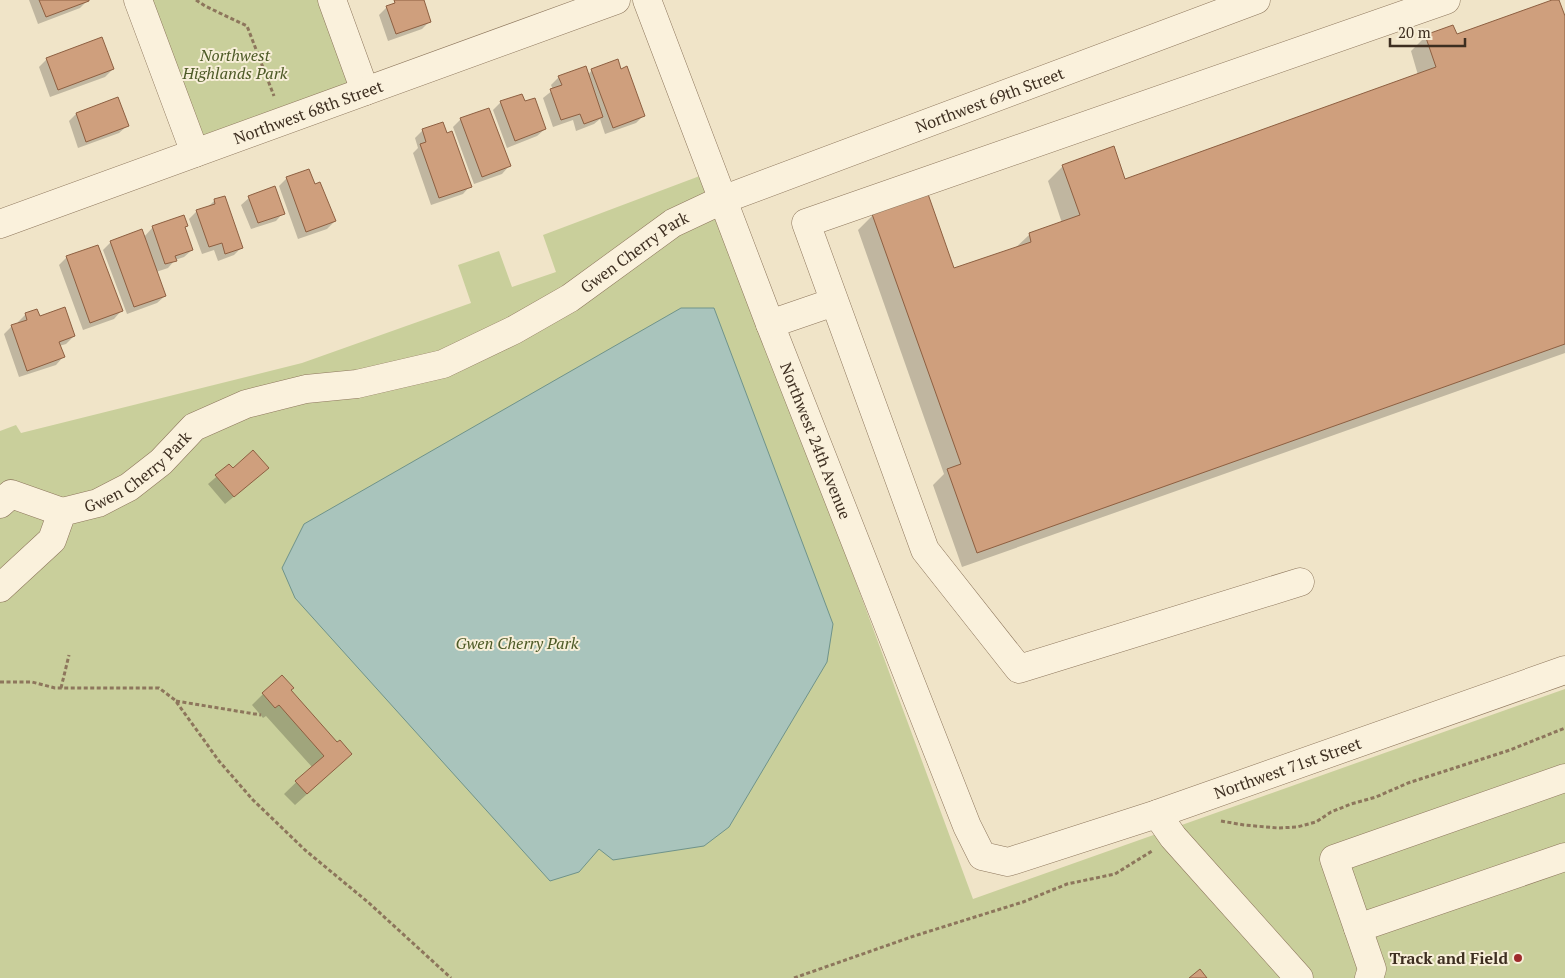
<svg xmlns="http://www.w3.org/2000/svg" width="1565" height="978" font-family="'PT Serif',serif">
<rect width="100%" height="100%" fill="#f0e4c8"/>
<!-- green -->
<path fill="#c9cf9b" d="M146,0h180l32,87 -162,62z
M705,174l268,725 592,-210v289h-1565v-547l16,-6 5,8 281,-70 169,-60 -13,-38 41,-14 13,36 44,-15 -13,-37z"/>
<!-- water -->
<path fill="#a9c4bc" stroke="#6f938a" d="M681,308h33l119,316 -6,38 -98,165 -25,19 -91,14 -14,-11 -20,23 -29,9 -255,-283 -13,-30 22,-44z"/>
<!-- shadow -->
<path fill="#0003" d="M29,0h59l-8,8 -42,16z
M399,0h23l8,21 -8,8 -34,12 -9,-26 8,-8z
M1556,0h2l7,20v333l-603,214 -29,-82 11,-11 -86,-244 15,-15 81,55 60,-21 15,-14 33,-12 -14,-42 15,-15 62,14 293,-105 -7,-24 15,-15 30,-1z
M47,59l66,10 -8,8 -55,20 -11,-30z
M592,70l51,46 -7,7 -31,11 -5,-15 -6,5 -18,7 -3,-11 -20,7 -10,-29 10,-8 -2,-5 8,-8 29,-2z
M501,102l44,27 -8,7 -30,12 -14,-38z
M76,114l51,12 -8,7 -41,15 -9,-27z
M461,119l48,47 -7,8 -28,10 -21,-57z
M423,130l47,56 -7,8 -32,11 -18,-52 5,-5 -3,-10z
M287,178l27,8 21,35 -8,8 -29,10 -19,-53z
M249,198l34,15 -7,8 -25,8 -10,-24z
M215,200l27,47 -8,8 -16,6 -4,-11 -12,4 -13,-35 8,-8 10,-3z
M187,226l-3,2 8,22 -8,7 -9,3 -7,8 -12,4 9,24 -8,7 -30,11 -24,-64 8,-8 33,-5 9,-10z
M67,257l54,54 -7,8 -31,11 -24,-65z
M37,310l2,7 35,19 -8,8 -7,2 4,11 -7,8 -37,12 -15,-43 7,-7 7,-3v-2l7,-7z
M229,466l3,4 27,6 -34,28 -17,-20z
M289,691l50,74 -44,40 -11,-11 28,-27 -46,-51 -3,2 -11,-13 11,-11z"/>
<!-- building -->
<path fill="#cf9f7d" stroke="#8d5f41" d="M39,0h50v1l-43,16z
M394,0h30l7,22 -35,12 -10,-28 9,-3z
M1552,0h7l6,16v328l-588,209 -30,-84 14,-5 -89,-250 56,-20 26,74 77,-26 -2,-9 51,-18 -18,-50 52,-19 11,33 311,-112 -11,-32 28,-10 4,9z
M102,37l12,32 -56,21 -12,-32z
M618,59l3,10 6,-3 18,50 -32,12 -22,-59z
M586,66l17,51 -19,7 -4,-10 -19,6 -11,-31 12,-4 -4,-9z
M522,94l3,7 10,-3 11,31 -31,12 -15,-40z
M118,97l11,29 -43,16 -10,-29z
M489,108l22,58 -29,11 -22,-59z
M443,122l4,11 5,-2 20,56 -33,11 -19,-54 6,-2 -4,-13z
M309,169l6,15 5,-2 16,39 -30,11 -20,-55z
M275,186l10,28 -27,9 -10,-27z
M225,196l18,52 -18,6 -3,-11 -13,4 -13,-37 19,-6 -1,-5z
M184,215l4,11 -3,1 8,23 -18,6 2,5 -12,3 -13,-38z
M142,229l24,67 -32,11 -24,-66z
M98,245l25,66 -33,12 -24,-67z
M65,307l10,29 -16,6 6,15 -38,14 -16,-46 16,-5 -2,-7 12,-4 3,7z
M253,450l16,18 -35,29 -19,-22 14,-11 4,4z
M282,675l12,13 -3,2 46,52 3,-2 12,14 -45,40 -12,-13 29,-25 -45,-51 -4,3 -13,-15z
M1200,969l7,9h-18z"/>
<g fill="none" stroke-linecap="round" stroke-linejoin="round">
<defs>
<g id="minor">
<path d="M138,0l57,153"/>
<path d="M332,0l33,91"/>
<path id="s1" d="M647,0l123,324 197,502 15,30 26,6 149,-48 408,-144"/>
<path id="s2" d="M0,224l616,-224"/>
<path d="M770,324l64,-22"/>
<path d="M0,504l11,-10 51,18"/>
<path d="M1300,582l-281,87 -94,-119 -119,-327 640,-223"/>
<path id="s3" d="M0,588l52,-48 10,-28 36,-9 31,-16 32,-25 33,-35 52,-23 60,-15 51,-5 86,-20 71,-34 56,-32 103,-75 49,-23 534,-200"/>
<path d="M1157,814l16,23 126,141"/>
<path d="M1358,928l207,-71"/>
<path d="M1369,978l3,-9 -38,-110 231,-81"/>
</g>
</defs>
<!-- minor casing -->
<use href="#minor" stroke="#8d765c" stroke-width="29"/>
<!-- path -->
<path stroke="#8d765c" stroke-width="3" stroke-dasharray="4 2.5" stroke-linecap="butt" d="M196,0l9,6 42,20 27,70
M0,682h32l23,6h104l16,12 44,61 34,39 52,50 64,53 82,75
M61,688l8,-33
M176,701l85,14
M1221,821l23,4 34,3 19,-1 19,-5 15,-10 20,-8 25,-7 32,-14 102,-33 55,-22
M794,978l120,-42 109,-34 44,-18 48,-10 37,-23"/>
<!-- minor -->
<use href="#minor" stroke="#faf1dc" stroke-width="28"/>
</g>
<!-- markers -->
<circle fill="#9e2a2b" stroke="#f7eed8" stroke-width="2" cx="1518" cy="958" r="5"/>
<g text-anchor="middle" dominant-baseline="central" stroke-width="4" stroke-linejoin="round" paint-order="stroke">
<!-- park labels -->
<g font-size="16" font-style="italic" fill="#4d5a26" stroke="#f7eed8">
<text x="235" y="55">Northwest<tspan x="235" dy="18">Highlands Park</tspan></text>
<text x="517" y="643">Gwen Cherry Park</text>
</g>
<!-- street labels -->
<g font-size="16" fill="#3d2e20" stroke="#f7eed8">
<text stroke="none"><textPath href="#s3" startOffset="1130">Northwest 69th Street</textPath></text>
<text stroke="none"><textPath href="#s2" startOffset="328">Northwest 68th Street</textPath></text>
<text stroke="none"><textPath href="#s3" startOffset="742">Gwen Cherry Park</textPath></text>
<text stroke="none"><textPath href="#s1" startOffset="472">Northwest 24th Avenue</textPath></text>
<text stroke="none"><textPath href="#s3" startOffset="188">Gwen Cherry Park</textPath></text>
<text stroke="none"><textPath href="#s1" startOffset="1241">Northwest 71st Street</textPath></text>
</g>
<!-- poi labels -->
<g font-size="16" font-weight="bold" fill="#3d2e20" stroke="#f7eed8" text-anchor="end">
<text x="1508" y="958">Track and Field</text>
</g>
</g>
<!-- scale -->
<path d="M1390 38v8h75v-8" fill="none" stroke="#3d2e20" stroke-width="2.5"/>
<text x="1398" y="38" font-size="15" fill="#3d2e20" stroke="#f7eed8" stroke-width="4" paint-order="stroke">20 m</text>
</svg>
